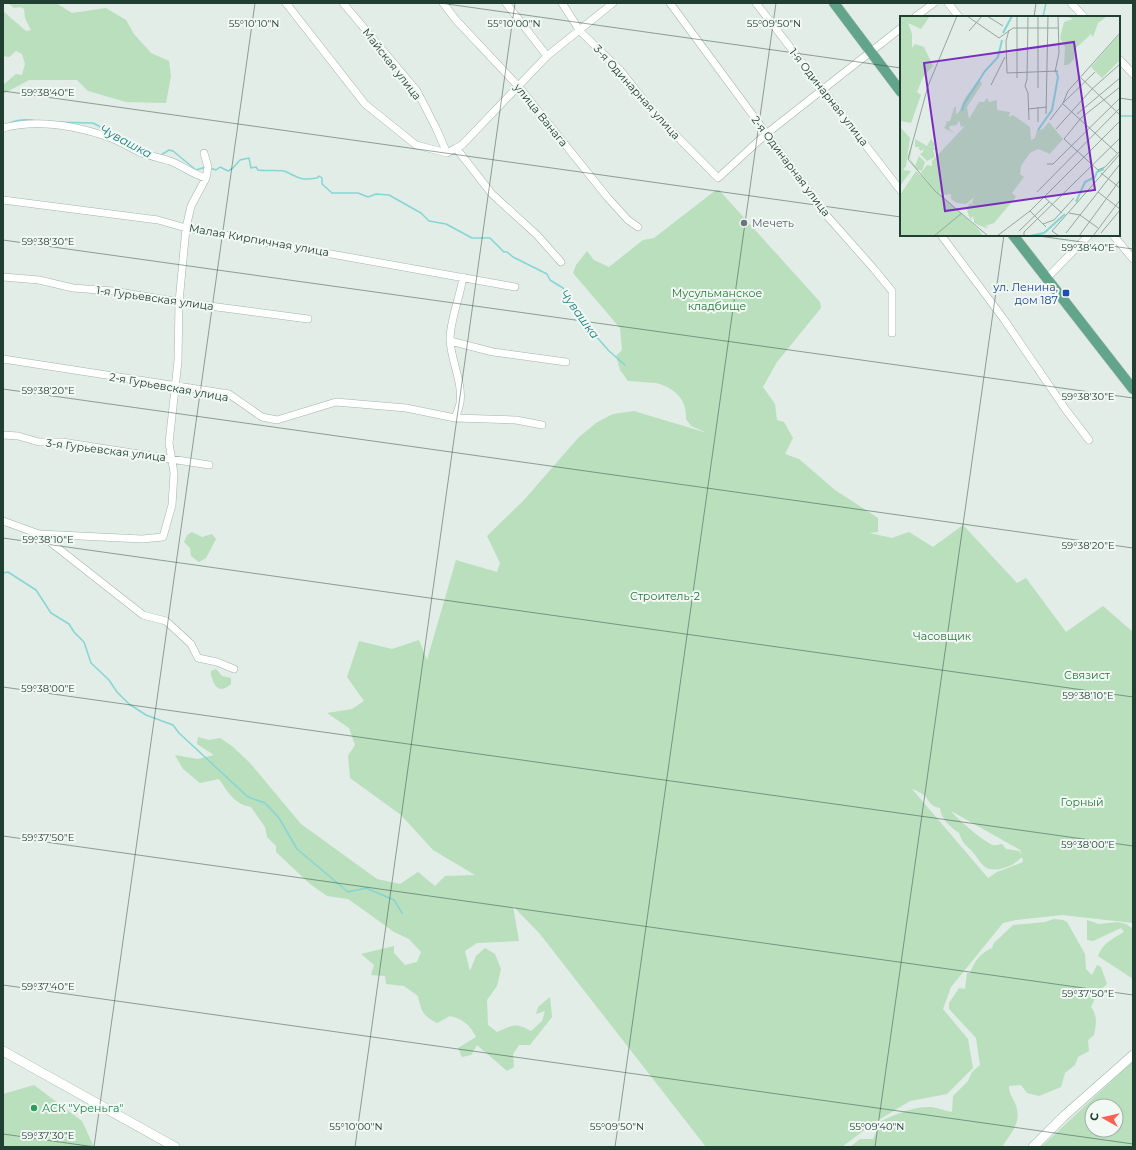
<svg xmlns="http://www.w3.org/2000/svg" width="1136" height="1150" font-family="Montserrat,sans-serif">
<rect width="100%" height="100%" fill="#e1ede6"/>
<!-- green -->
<path fill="#b9dfbd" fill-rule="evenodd" d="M8,3h48l16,10 34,-5 20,12 8,14 17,19 18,8 2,15 -5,27 -40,-1 -38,-11 -11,-11h-48l-26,14v-9l13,-11 6,1 3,-11 -3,-10 -6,-3 -7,6 -6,-1v-45l23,20 5,-1 -6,-12 -1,-9 -4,-2 -6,1z
M716,190h3l101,112 1,6 -44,54 -14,25 12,17 2,16 7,2 9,16 -8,16 14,5 36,31 43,28v14l-9,1 23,5 17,-6 24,15 30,-22 54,58 9,-5 40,54 37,-26 30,26v291l-71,-8 -46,5 -13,3 -52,64 -8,22 25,30 5,29 -26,26 -37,7 -35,21 -33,25h-136l-166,-213 -27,-28 6,35 -42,2 -12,8 5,20 6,-15 9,-8 10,6 6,15 -4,17 -10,14 1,25 9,7c16,-7 18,-10 34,-1l11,-10 3,-10 -9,3 2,-7 12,-10 2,20 -22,28h-11l-6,9 1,13 -7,4 -30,-26 -6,10 -9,2 -4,-9 18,-11c-6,-12 -13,-18 -26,-21l-13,7c-14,-7 -16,-12 -19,-27l-14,-10 -18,-2 -1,-8 -14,-1 3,-10 -13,-11 33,-8v7l11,12 12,-3 4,-10 -12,-13 -15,-7 -36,-26 -10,-7 -21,-3 -17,-12 -34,-32v-6l-9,-9 -2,-10 -14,-20c-17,-3 -23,-15 -32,-28l-19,4 -17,-14 -8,-14 23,4 16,-4 -17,-11 1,-7 11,3 11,-2 12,8 18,17 51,61 76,55 23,5 18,-12 17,14 10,-10 30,-1 -42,-25 -32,-35 -51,-37 -2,-22 7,-11 -6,-17 -22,-15 25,-4 12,-8 -17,-24 12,-36 33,8 27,-9 8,20 29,-100 41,12 3,-9 -13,-27 37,-36 54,-62 18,-15 17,-9 21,-3 73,22 -16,-7 -5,-7c1,-18 -9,-29 -26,-35 -6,-2 -24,-2 -32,-3l-8,-11 -4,-14 6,-6 -2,-22 -47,-55 3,-8 11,-14 7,9 15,7 34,-27 11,-2zM912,789c3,1 10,4 13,7 5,6 5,10 15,12 1,11 10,19 19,25 3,9 6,12 12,17 5,5 8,12 14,17 10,7 30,-2 37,-10l1,5 -26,10 -9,6zM951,811l69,39 2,5 -3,-4 -13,-2 -4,-5c-3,0 -6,2 -9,1 -9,-3 -37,-27 -42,-34z
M192,532l10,5 10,-3 4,5 -10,19 -7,4 -8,-6 -1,-8 -6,-6 3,-7z
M216,669l6,7 9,2v6c-8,7 -14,7 -18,-3 -1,-5 -3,-5 -2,-10z
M1054,919l9,1 4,2 18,32 1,15 6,6 5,-10 4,2 6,17 -9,8 -7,15c7,9 5,18 3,28l-6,5 1,11 -11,6 -3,8 -10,8 -4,14 -22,9 -12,-3 -6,-8 -12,1c0,8 3,10 6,17 8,19 -4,29 -13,44h-152l10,-8h13l8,-18c16,-7 33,-15 50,-14 8,1 14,4 21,5l1,-16 15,-15 4,-9 8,-7 -4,-27 -27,-29v-6l10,-15 6,1 2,-16h3c4,-11 10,-20 22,-25l2,-5 19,-18 32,-3z
M1087,920l12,4 18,-2 9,2 7,5v50l-35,-23c5,-13 14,-17 26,-24l-3,-4 -28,13 -6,-1z
M1133,1061v86h-92zM1092,1106h24v24h-24z
M34,1085l48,36 12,26h-91v-53z"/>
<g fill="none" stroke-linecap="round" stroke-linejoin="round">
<!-- stream -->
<path stroke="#86d5d5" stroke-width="1.5" d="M1043,17l3,-14
M1119,116h14
M53,122l40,1 51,27
M8,124c10,-5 19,-5 29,-3
M161,155l8,-5 4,1 23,19 10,-3
M210,168l6,2 4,-3 8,4 5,-3 7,-8 9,-2 2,10 5,-1 2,3c6,1 23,0 26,1 15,6 14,10 33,7l2,-2 3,2v6l10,9h26l10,4 8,-3 13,1 32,18 8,8 17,3 26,14h18l14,14h3l6,5 34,17 3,6 13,8 18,31 28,32 16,14
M3,573l5,-1 28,18 15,23 18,11 5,8 10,10 7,21 18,17 8,12 12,12 17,11 27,10 6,8 69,64 17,6 14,15 18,31 51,43 18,-4 28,12 8,13"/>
<defs>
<path id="street" d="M286,3l79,101 51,41 31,8
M343,3l74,88 19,37 11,25 9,-5 36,46 45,41 24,27
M443,3l13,17 63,67 89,111 20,22 10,7
M506,3l41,53
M562,3l18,28 40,39 34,43 64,65 48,-44 135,-106
M670,3l158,214 46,52 18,22v42
M756,3l145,188
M948,3l11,14
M1071,3l13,14
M915,17l19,-14
M1119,59l14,15
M3,128c35,-9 74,-2 108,10 10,4 20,10 30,15 9,3 20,5 29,8 13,5 22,13 36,17
M456,148l6,-3 85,-89 66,-53
M3,200l155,20 28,8 329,59
M941,235l62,83 63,92 23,30
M1113,235l20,24
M3,277l36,3 34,8 40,3 66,11 129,17
M1047,278l42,-43
M450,341l43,11 73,10
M3,359l226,35 33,23 15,3 59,-18 70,6 49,10 61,2 26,5
M455,418c2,-5 4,-10 5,-15 3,-21 -9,-42 -10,-63 0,-21 10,-42 13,-63
M3,435l15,1 21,6h23l147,23
M3,521l36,13 103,5 21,-2 9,-32 2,-32 -5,-30 9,-82 1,-59 7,-74 5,-22 15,-28 2,-11 -4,-14
M40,534l103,81 23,6 25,23 7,14 19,4 17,7"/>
<path id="secondary" d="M3,1051l172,96
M1033,1147l31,-31 69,-61"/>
<path id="primary" d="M834,3l67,89
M1013,235l120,154"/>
</defs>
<!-- street casing -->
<use href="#street" stroke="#a3b5ac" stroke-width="8"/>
<!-- secondary casing -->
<use href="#secondary" stroke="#9fb9ac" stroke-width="10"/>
<!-- primary casing -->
<use href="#primary" stroke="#c1c9c6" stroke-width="11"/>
<!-- street -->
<use href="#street" stroke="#fff" stroke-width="7"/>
<!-- secondary -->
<use href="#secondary" stroke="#fff" stroke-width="9"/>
<!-- primary -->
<use href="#primary" stroke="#63a58a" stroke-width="10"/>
</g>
<!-- ticks -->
<path fill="none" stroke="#203f32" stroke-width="1" stroke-opacity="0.45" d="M440,3l461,65M1034,17l2,-14M3,91l898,126M1119,98l14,2M1031,235l102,14M3,240l1130,158M3,389l1130,159M3,538l1130,159M3,687l1130,159M3,836l1130,159M3,985l1130,159M3,1134l92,13M94,1147l161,-1144M355,1147l160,-1144M615,1147l161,-1144M875,1147l129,-912"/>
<!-- markers -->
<circle fill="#6b7280" stroke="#f2f9f5" stroke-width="1.5" cx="744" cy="223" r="4"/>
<rect fill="#1a4fb4" stroke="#f2f9f5" stroke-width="1.5" x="1062" y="289" width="8" height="8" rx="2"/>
<circle fill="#2e9e5b" stroke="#f2f9f5" stroke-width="1.5" cx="34" cy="1108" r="4"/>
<g text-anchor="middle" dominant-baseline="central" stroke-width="4" stroke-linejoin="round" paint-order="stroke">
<!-- street labels -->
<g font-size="11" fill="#203f32" stroke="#f2f9f5">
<text transform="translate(392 64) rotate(52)">Майская улица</text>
<text transform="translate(637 92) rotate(48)">3-я Одинарная улица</text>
<text transform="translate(829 97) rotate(52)">1-я Одинарная улица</text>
<text transform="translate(541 115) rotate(51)">улица Ванага</text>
<text transform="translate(791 166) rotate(53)">2-я Одинарная улица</text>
<text transform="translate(259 240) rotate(10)">Малая Кирпичная улица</text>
<text transform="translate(155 298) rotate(8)">1-я Гурьевская улица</text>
<text transform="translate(169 387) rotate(10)">2-я Гурьевская улица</text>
<text transform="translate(106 450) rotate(7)">3-я Гурьевская улица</text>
</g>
<!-- worship labels -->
<g font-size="11" fill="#5b616d" stroke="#f2f9f5" text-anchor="start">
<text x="752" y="223">Мечеть</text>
</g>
<!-- transit labels -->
<g font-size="11" fill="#164399" stroke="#f2f9f5" text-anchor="end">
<text x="1058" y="287">ул. Ленина,<tspan x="1058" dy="13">дом 187</tspan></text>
</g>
<!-- park labels -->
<g font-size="11" fill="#28783b" stroke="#f2f9f5">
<text x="717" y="293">Мусульманское<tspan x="717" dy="13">кладбище</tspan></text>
<text x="665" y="596">Строитель-2</text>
<text x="942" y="636">Часовщик</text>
<text x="1087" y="675">Связист</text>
<text x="1082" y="802">Горный</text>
</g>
<!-- leisure labels -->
<g font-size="11" fill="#27864d" stroke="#f2f9f5" text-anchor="start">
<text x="42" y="1108">АСК "Уреньга"</text>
</g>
<!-- water labels -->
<g font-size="12" font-style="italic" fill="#177d7f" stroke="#f2f9f5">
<text transform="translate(126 141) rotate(28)">Чувашка</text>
<text transform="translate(580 314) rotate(54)">Чувашка</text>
</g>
</g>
<!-- overview -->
<g transform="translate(900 16)">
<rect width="220" height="220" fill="#e1ede6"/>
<path d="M0,0h30l-9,13 -13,-6 4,11v14l3,-4 9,3 9,19 -10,11 -6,15 4,3 -10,28 -11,-2zM166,0l40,1 -8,6 -5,14 -2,-3 -16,15 -1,10 -6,6h-4l1,-18 -5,-9 4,-16 9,-3zM218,20h2v24l-18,18 -11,-11zM79,63l3,5 -15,23 2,12 10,-17h5l3,-4 2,4 8,-2v10l13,2 -1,5 4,-2 17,12 1,13 4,-2 2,-8 6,-1 6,-7 14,17 -13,15 -12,-5 -8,4 -9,13 -1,8 4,3 -12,16 4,4 -22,26 -9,3 3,1 -2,1 -12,-5v-4l-2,-3 -1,4 -3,-6 -1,-6 3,-5 4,2 -2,-3 2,-5 -8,7 -9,-1 -6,-4v-5l-5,1 -10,-4 -15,-18 6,-8 5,1v-5l33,-35 -4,1 -2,-7 -2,5 -8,1 1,4 4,2h-2l-8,-4 3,-5 -2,-1 5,-1 4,-13 2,-2v8l3,-2 6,-14zM1,112l9,10 -4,28 -3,4 8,1 -11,15zM13,123l-3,19 5,8 4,-10 6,6 -3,9 -6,-2 -8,-13zM15,123l12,7 4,-7 4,6 -2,2 5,2 -5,1 2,7 -8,4 -7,-7 3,-2 1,-4 -3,3 -3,-3 3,-1h-6zM16,155l63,59 4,6h-83v-41z" fill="#b9dfbd"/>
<path fill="none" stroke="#86d5d5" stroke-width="2" d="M103,17l9,-17M62,95l2,-7 21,-33 13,-14 4,-17M138,114l14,-20 6,-33 -2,-6M176,186l9,-20 10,-5 2,-5 7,-3M130,220l14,-3 21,-19"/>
<path fill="none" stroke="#94a79e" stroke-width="1" d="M57,0l-29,70 -20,73 27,32 53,45M67,0l32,22 14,-10h45M87,0l16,10M117,0v62M128,0l-1,63 -2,7 3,7 1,27M138,0v72M109,14l-3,11 1,32 51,-2M69,15l13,-15M155,56l4,-19 -1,-37M181,62l39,37M91,69l14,-28M163,87l5,-12 52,-58M163,88l54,49M128,93l19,-2M146,98l2,-98M177,98l43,-36M150,104l13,-17 32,-31M138,106v-15M156,113l36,-40 28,-25M147,148h6l67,-66M198,154l7,-3 15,-16M199,155l-35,-32 17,-21 39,-31M201,157l19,15M137,176l83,-84M198,176l22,17M144,181l18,16M130,195l16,16M169,197l11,2 18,13M143,208l11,-4 20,-22M119,215l30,-29M166,217l54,-69M201,217l19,-23M34,220l28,-23M97,220l33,-25 90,-90M124,220v-4l96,-94M159,220l-7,-5 68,-77M179,220l41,-56M193,220l27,-36"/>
<path fill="#7b2cbf" fill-opacity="0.15" stroke="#7b2cbf" stroke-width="2" d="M174,26l21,148 -150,21 -21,-148z"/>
<rect width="220" height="220" fill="none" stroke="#203f32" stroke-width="2"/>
</g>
<g font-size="10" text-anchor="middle" fill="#203f32" stroke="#f2f9f5" stroke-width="4" stroke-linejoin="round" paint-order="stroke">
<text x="254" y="27">55°10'10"N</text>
<text x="514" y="27">55°10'00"N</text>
<text x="774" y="27">55°09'50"N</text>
<text x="48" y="96">59°38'40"E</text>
<text x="48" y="245">59°38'30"E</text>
<text x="1088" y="251">59°38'40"E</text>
<text x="48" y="394">59°38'20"E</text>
<text x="1088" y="400">59°38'30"E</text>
<text x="48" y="543">59°38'10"E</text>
<text x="1088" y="549">59°38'20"E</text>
<text x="48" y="692">59°38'00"E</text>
<text x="1088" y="699">59°38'10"E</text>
<text x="48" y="841">59°37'50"E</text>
<text x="1088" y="848">59°38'00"E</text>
<text x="48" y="990">59°37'40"E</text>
<text x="1088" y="997">59°37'50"E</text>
<text x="356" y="1130">55°10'00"N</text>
<text x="617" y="1130">55°09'50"N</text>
<text x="877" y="1130">55°09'40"N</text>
<text x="48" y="1139">59°37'30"E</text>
</g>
<!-- border -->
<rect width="1136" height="1150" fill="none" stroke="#203f32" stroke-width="8"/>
<!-- north arrow -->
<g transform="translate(1104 1118) rotate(278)"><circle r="19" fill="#f2f9f5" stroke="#9eafa7"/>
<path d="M0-3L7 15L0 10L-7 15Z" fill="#fa6152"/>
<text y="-6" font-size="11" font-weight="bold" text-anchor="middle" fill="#203f32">С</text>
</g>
</svg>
